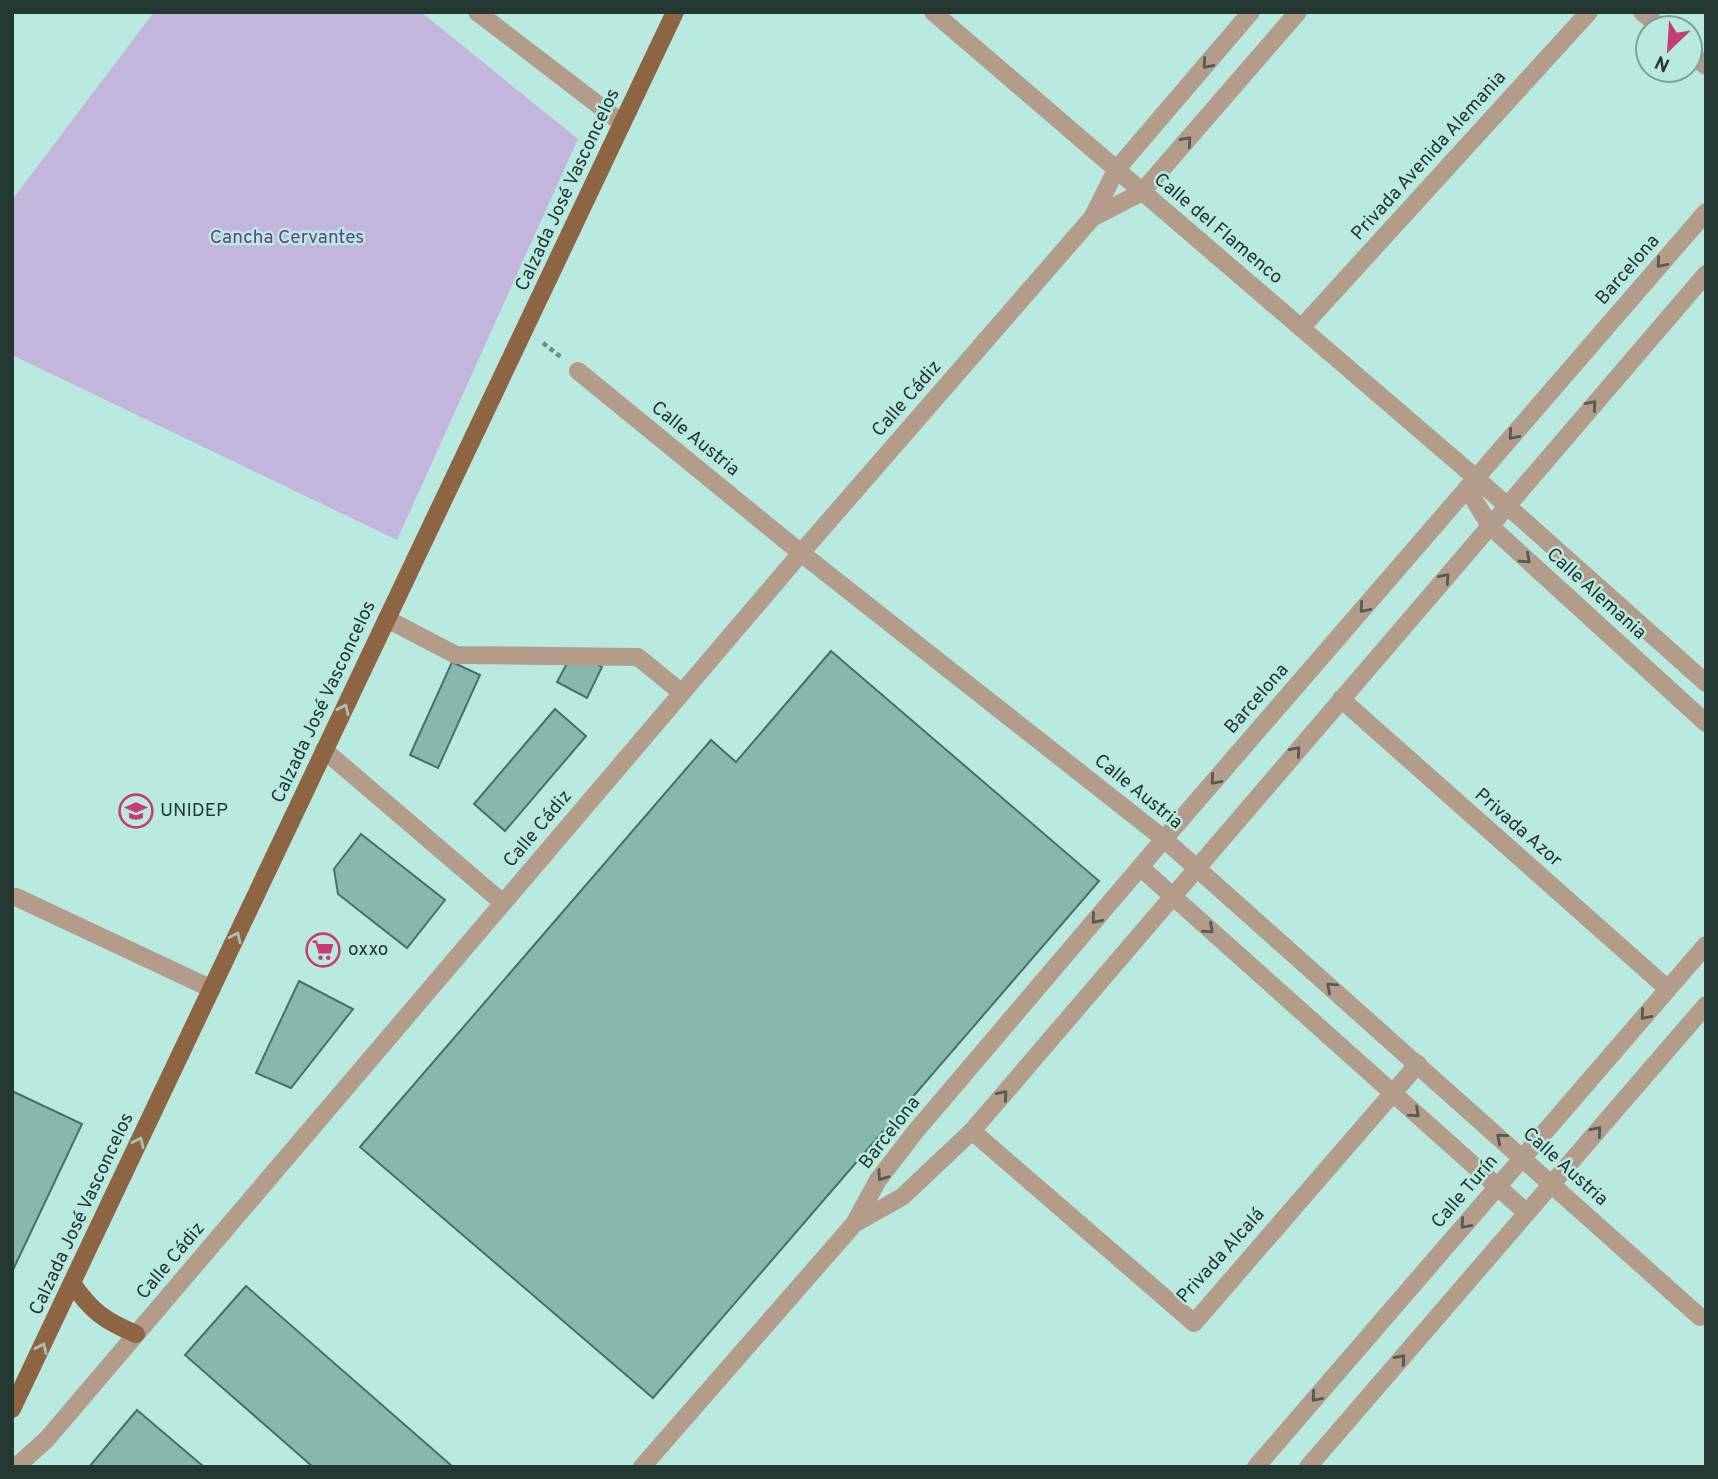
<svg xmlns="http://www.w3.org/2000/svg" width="1718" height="1479" font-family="Overpass,sans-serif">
<rect width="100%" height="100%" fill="#b9eae0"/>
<!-- green -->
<path fill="#c3b6dd" d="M154,12h267l157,127 -181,401 -385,-185v-155z"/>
<!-- building -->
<path fill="#87b7ad" stroke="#447269" stroke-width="2" d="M831,651l268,230 -446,517 -293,-251 351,-407 25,22z
M573,652l29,15 -15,31 -30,-16z
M452,662l28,13 -42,93 -28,-13z
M555,709l31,27 -81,95 -31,-27z
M361,834l84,66 -38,48 -69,-54 -4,-25z
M299,981l54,28 -62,79 -35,-15z
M12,1091l70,33 -70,148z
M246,1286l207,181h-140l-128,-112z
M137,1410l67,57h-115z"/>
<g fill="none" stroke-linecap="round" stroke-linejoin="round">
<!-- path -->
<path stroke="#6b8d86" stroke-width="4.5" stroke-dasharray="5 3.5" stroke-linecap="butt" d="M543,343l18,14"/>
<!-- minor -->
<path stroke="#b49c8a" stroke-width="18" d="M477,12l145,111
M933,12l543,466 230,205
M1642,12l19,16
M1690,53l16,13
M1092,218l50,-26 156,-180
M1301,328l288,-316
M578,371l223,182 363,286 536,478
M1467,488l23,38 216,197
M387,619l69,36 182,2 44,36
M1341,699l327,290
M324,750l179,153
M1140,867l387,346
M16,897l196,92
M972,1131l222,192 224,-259
M854,1224l48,-27 70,-66 734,-857
M16,1467l31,-28 754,-886 291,-335 24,-48 135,-158
M642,1467l212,-243 24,-44 37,-48 249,-293 542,-627
M1256,1467l450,-522
M1308,1467l398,-462"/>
<!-- major -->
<path stroke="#8e6542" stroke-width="18" d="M72,1283c19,28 33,38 64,51
M12,1409l663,-1397"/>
</g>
<!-- one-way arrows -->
<defs><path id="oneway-chevron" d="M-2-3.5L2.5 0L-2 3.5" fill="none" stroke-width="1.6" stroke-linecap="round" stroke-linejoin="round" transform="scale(1.75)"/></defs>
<g stroke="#565a51">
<use href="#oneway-chevron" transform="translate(1207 64) rotate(131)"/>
<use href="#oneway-chevron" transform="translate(1187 141) rotate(-49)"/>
<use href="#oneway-chevron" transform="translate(1661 263) rotate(131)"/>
<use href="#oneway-chevron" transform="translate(1592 405) rotate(-49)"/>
<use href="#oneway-chevron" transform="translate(1513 435) rotate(131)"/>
<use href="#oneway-chevron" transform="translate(1526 559) rotate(42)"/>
<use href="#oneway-chevron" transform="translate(1445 578) rotate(-49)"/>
<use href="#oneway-chevron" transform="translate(1364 608) rotate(131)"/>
<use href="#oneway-chevron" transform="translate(1296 751) rotate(-49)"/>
<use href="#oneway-chevron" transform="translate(1215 780) rotate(131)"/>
<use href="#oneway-chevron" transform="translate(1096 919) rotate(130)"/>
<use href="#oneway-chevron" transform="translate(1209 929) rotate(42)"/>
<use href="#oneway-chevron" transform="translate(1331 987) rotate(-138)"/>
<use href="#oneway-chevron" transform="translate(1645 1015) rotate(131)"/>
<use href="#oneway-chevron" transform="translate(1003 1095) rotate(-49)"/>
<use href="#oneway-chevron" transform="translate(1415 1113) rotate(42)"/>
<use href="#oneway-chevron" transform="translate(1597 1131) rotate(-49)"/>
<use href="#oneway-chevron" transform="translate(1501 1138) rotate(-139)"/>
<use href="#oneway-chevron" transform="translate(882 1176) rotate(125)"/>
<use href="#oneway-chevron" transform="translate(1465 1224) rotate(131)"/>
<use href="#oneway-chevron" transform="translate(1401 1359) rotate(-49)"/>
<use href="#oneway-chevron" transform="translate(1316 1397) rotate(131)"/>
</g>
<g stroke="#acc2b1">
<use href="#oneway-chevron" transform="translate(344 709) rotate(-65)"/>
<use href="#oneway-chevron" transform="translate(236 937) rotate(-65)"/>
<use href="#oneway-chevron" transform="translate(139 1142) rotate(-65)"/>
<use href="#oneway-chevron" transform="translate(42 1348) rotate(-65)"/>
</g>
<!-- icons -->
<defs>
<symbol id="university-ring" viewBox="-11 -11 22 22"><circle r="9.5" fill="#b9eae0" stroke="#c73c72" stroke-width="1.5"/><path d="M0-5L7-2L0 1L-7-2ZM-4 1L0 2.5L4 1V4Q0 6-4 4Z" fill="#c73c72"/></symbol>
<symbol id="supermarket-ring" viewBox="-11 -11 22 22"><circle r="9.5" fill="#b9eae0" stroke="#c73c72" stroke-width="1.5"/><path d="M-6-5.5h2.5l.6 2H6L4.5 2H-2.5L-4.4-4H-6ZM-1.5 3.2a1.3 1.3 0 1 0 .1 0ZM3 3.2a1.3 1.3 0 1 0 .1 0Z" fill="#c73c72"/></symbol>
</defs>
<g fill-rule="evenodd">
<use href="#university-ring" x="117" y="792" width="38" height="38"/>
<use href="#supermarket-ring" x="304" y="931" width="38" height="38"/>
</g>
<g text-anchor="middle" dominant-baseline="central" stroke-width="5" stroke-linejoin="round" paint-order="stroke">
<!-- street labels -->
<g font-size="19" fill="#233733" stroke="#b9eae0">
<text transform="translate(1429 156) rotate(-48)">Privada Avenida Alemania</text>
<text transform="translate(568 190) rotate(-65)">Calzada José Vasconcelos</text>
<text transform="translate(1218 229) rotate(40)">Calle del Flamenco</text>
<text transform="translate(1628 270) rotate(-49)">Barcelona</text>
<text transform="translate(907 399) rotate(-49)">Calle Cádiz</text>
<text transform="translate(695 439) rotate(39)">Calle Austria</text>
<text transform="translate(1596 594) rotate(42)">Calle Alemania</text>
<text transform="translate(1257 699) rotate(-49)">Barcelona</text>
<text transform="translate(324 702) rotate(-65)">Calzada José Vasconcelos</text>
<text transform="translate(1138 792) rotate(39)">Calle Austria</text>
<text transform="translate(1518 828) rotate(41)">Privada Azor</text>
<text transform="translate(538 829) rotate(-50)">Calle Cádiz</text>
<text transform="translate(890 1133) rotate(-52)">Barcelona</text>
<text transform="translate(1565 1167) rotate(42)">Calle Austria</text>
<text transform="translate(1465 1192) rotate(-49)">Calle Turín</text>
<text transform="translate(82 1214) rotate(-65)">Calzada José Vasconcelos</text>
<text transform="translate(1221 1256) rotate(-48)">Privada Alcalá</text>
<text transform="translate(171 1261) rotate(-50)">Calle Cádiz</text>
</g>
<!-- park labels -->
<g font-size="19" fill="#61448b" stroke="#b9eae0">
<text x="287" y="238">Cancha Cervantes</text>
</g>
<!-- poi labels -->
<g font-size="19" fill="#233733" stroke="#b9eae0" text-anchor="start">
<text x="160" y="811">UNIDEP</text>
<text x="348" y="950">oxxo</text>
</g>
</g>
<!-- border -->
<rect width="1718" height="1479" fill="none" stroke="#233733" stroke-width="28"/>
<!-- north arrow -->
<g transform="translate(1669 49) rotate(205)"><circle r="33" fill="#b9eae0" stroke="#7da29b" stroke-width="2"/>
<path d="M0-5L12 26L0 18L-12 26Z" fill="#c73c72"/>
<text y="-10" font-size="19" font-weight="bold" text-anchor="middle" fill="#233733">N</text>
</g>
</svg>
